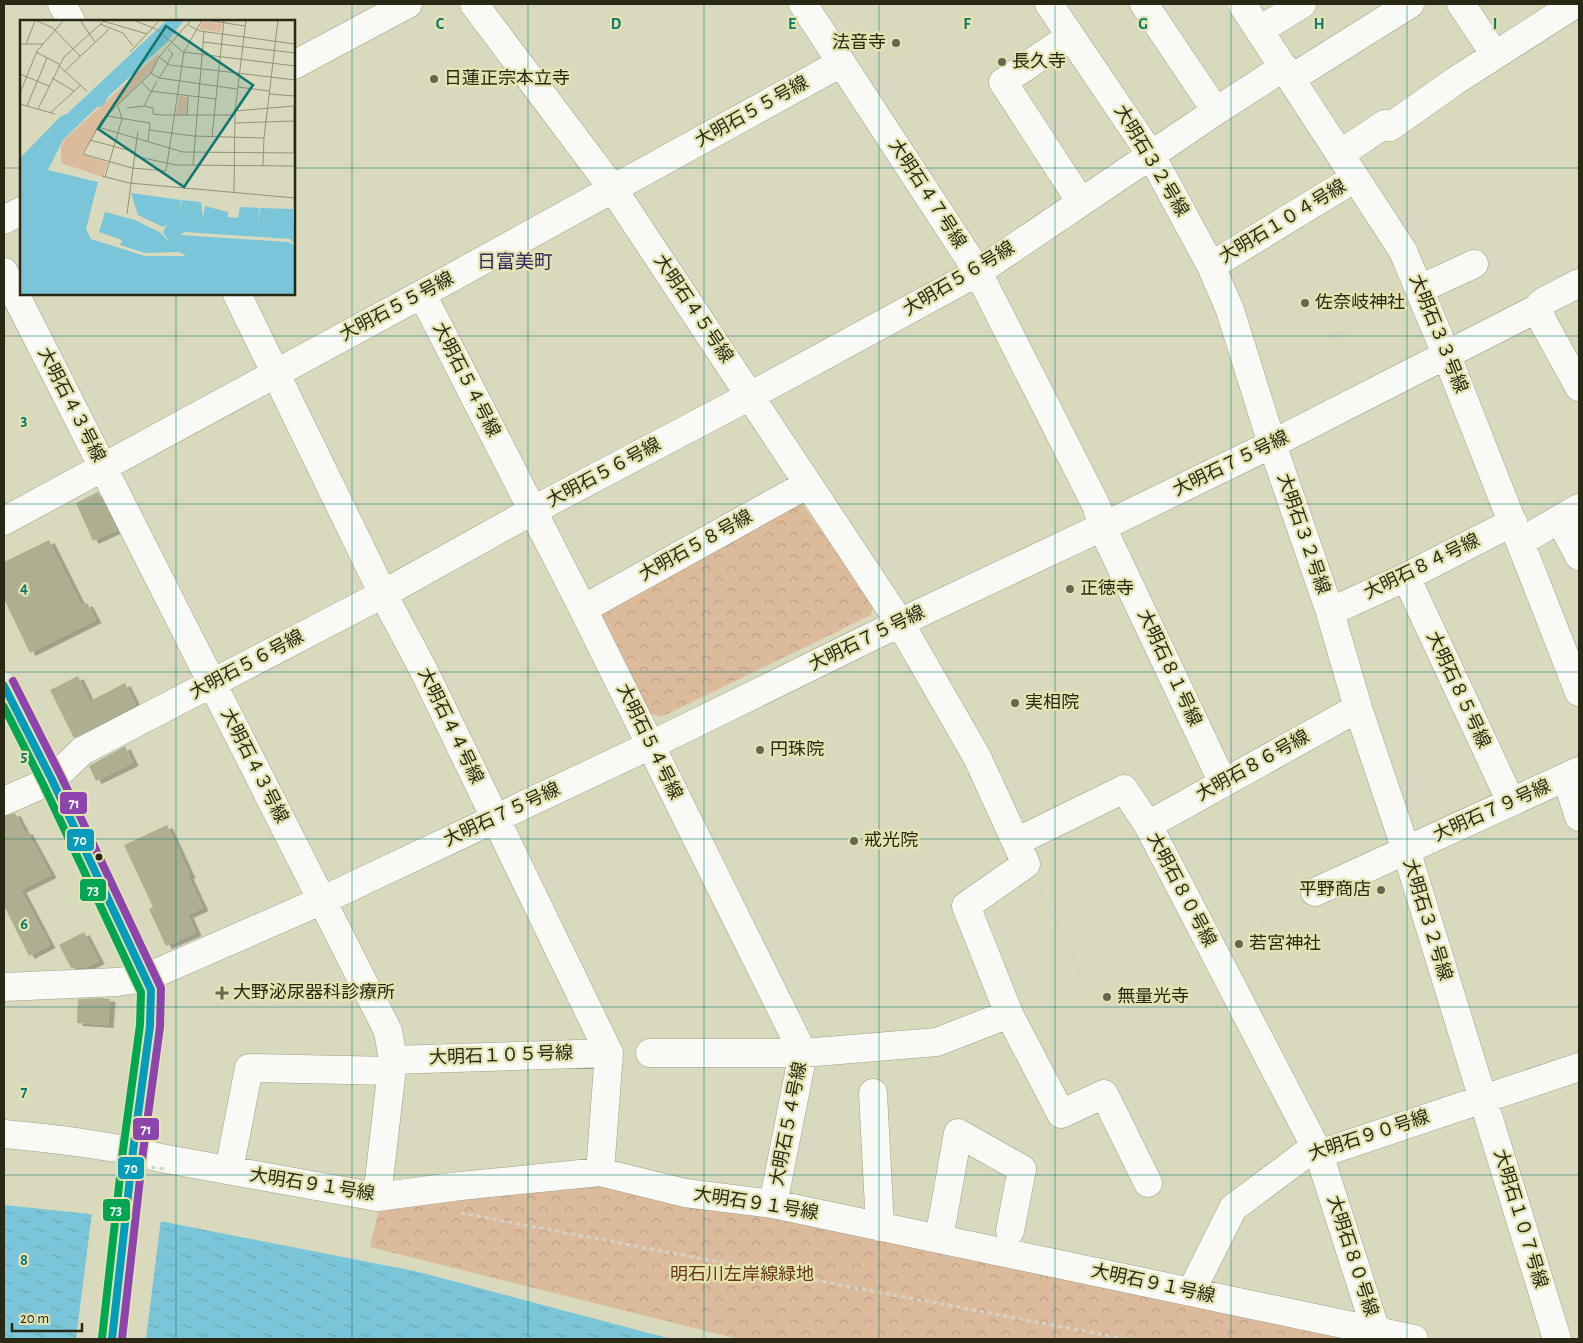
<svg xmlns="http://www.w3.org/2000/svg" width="1583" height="1343" font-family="'Alegreya Sans','Noto Sans JP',sans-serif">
<defs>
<pattern id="park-crowns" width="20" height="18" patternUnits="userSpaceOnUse" patternTransform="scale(1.25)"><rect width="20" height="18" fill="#dcba9c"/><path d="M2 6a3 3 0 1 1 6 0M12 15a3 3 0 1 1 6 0" fill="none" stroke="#bda086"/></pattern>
<pattern id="water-ripples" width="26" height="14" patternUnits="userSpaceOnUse" patternTransform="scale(1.25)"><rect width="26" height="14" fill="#7bc5d9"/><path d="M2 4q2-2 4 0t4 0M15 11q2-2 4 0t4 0" fill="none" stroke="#6aa9b9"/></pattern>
<filter id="shadow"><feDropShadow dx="5.5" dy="3" stdDeviation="0" flood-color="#0004"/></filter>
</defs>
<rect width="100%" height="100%" fill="#d9d9bd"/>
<!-- park -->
<path fill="url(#park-crowns)" d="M800,501l74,102 -3,12 -210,102 -12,-4 -49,-98 4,-8z
M602,1181l201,38 561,120h-626l-368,-92 9,-39z"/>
<!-- water -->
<path fill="url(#water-ripples)" d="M4,1205l161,17 254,50 252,67h-667z"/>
<!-- pier -->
<path fill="#d9d9bd" d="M92,1212l69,7 -15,120h-70z"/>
<!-- building -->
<path fill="#afae90" filter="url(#shadow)" d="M98,492l19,38 -24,11 -17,-38z
M49,540l33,66 5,-3 9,17 -66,33 -26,-54v-37z
M78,676l12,25 35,-18 11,22 -62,33 -24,-48z
M125,746l8,17 -37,18 -7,-15z
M15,813l10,19 2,-1 24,44 -30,15 29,55 -21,11 -25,-50v-90z
M167,825l23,50 -2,1 15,32 -15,7 8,18 -30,13 -17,-37 4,-2 -29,-62z
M84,932l15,29 -14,7h-14l-12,-23z
M102,998l8,1 -2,26 -31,-2 1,-24z"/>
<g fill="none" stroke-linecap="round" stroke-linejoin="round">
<defs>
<path id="minor" d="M62,4l9,17
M474,4l139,185 287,434 77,134 49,107 -60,42 43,108 52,100 43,-20 44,89
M803,4l175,268 119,235 5,20 121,256
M1049,4l102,151 60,111 19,44 42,134 58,168 28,96 48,142 151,489
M1144,4l72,107
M1242,4l161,247 43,103 133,338
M1461,4l34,51
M1260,30l42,-26
M1071,36l-68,46 78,120
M294,65l114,-61
M1292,78l118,-74
M1340,154l45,-30 5,3 65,-46 120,-77
M4,220l17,-9
M1211,266l144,-88
M4,272l384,759 5,29 -16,137
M1420,289l54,-25
M237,294l146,300 40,75 186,384 -9,119
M422,294l161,315 220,444 -30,151
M1536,309l43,78
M1560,520l19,36
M4,521l418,-227 419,-231
M1520,542l59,-34
M1406,577l105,225
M583,609l225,-125
M1330,612l76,-35 107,-55
M1566,777l13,40
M4,801l48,-21 30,-29 301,-157 149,-83 218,-115 228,-124 238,-161 68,-44
M1148,825l210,-117
M1016,842l108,-53 24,36 171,329 57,177
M1315,892l264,-121
M4,987l113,-5 28,-4 178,-78 328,-155 271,-133 180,-85 170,-83 264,-135 8,-8 35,-18
M650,1053h153l134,-11 72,-28
M393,1060l216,-7
M873,1093l7,134
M4,1134c53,5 106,11 157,24l216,39 83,-11 140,-14 85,21 88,11 641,135
M229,1170l20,-102 143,3
M939,1239l19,-106 64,36 -12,62
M1191,1292l42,-84 71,-53 15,-1 260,-87"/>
<path id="major" d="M4,686l48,94 99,210 -1,36 -17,125 -21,188"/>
</defs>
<!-- minor casing -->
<use href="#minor" stroke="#9f9f89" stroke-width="29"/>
<!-- major casing -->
<use href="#major" stroke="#bbbbac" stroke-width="29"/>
<!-- path -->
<path stroke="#d3d3cb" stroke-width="3" stroke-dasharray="4 4" stroke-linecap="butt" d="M1334,337l63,-36
M1038,887l49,99
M1262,924l33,-20
M925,1069v16l19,27
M897,1092l36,4
M461,1213l665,126"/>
<!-- minor -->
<use href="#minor" stroke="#f9f9f5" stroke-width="28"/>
<!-- major -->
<use href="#major" stroke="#e6e5e7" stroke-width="28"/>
<!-- path-bridge -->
<path stroke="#d3d3cb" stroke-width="3" stroke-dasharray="4 4" stroke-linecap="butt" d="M96,1160l70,9"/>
<defs>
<path id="bus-1" d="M4,686l48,94 99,210 -1,36 -17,125 -21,188"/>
<path id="bus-2" d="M4,707l39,77 98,208 -1,33 -17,125 -21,188"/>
<path id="bus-3" d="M13,681l48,95 100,212 -1,39 -17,125 -21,187"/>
</defs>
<!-- bus-1 casing -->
<use href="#bus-1" stroke="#e4e4b2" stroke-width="11"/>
<!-- bus-2 casing -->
<use href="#bus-2" stroke="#e4e4b2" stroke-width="11"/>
<!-- bus-3 casing -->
<use href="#bus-3" stroke="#e4e4b2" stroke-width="11"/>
<!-- bus-1 -->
<use href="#bus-1" stroke="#049cbc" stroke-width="8"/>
<!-- bus-2 -->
<use href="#bus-2" stroke="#00a651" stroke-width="8"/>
<!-- bus-3 -->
<use href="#bus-3" stroke="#8e44ad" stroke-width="8"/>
</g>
<!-- grid -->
<path fill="none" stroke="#0f766e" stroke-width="1" stroke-opacity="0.55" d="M176,4v17M352,4v1335M528,4v1335M704,4v1335M879,4v1335M1055,4v1335M1231,4v1335M1407,4v1335M4,168h17M294,168h1285M176,294v1045M4,336h1575M4,504h1575M4,672h1575M4,839h1575M4,1007h1575M4,1175h1575"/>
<!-- markers -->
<g fill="#676650" stroke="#e4e4b2" stroke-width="2">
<circle cx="896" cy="43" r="5"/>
<circle cx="1002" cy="62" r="5"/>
<circle cx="434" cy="79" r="5"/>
<circle cx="1305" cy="303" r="5"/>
<circle cx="1070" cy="589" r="5"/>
<circle cx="1015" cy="703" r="5"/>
<circle cx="760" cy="750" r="5"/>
<circle cx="854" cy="841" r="5"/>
<circle cx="1381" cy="890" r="5"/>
<circle cx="1239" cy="944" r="5"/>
<path d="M219.5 985.5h5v5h5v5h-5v5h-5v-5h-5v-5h5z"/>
<circle cx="1107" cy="997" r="5"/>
</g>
<circle fill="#292815" stroke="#e4e4b2" stroke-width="2" cx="99" cy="857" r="4.5"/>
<g text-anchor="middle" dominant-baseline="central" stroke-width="4.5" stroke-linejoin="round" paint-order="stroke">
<!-- poi labels -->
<g font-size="18" fill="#292815" stroke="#e4e4b2" text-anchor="start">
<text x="886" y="43" text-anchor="end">法音寺</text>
<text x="1012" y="62">長久寺</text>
<text x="444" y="79">日蓮正宗本立寺</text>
<text x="1315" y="303">佐奈岐神社</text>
<text x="1080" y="589">正徳寺</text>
<text x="1025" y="703">実相院</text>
<text x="770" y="750">円珠院</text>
<text x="864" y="841">戒光院</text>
<text x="1371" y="890" text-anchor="end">平野商店</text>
<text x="1249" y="944">若宮神社</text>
<text x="233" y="993">大野泌尿器科診療所</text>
<text x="1117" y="997">無量光寺</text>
</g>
<!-- street labels -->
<g font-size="18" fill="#292815" stroke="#e4e4b2">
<text transform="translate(752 112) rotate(-29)">大明石５５号線</text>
<text transform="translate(1151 161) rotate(59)">大明石３２号線</text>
<text transform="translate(927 194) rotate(57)">大明石４７号線</text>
<text transform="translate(1283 222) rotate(-31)">大明石１０４号線</text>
<text transform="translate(959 279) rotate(-31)">大明石５６号線</text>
<text transform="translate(397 307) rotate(-28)">大明石５５号線</text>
<text transform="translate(693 309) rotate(56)">大明石４５号線</text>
<text transform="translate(1438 334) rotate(68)">大明石３３号線</text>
<text transform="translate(466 380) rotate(63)">大明石５４号線</text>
<text transform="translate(71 405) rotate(63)">大明石４３号線</text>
<text transform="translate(1231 464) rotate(-26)">大明石７５号線</text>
<text transform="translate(604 473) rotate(-28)">大明石５６号線</text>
<text transform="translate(1303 534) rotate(71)">大明石３２号線</text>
<text transform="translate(696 546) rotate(-29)">大明石５８号線</text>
<text transform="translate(1422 567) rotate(-26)">大明石８４号線</text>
<text transform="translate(867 639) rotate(-26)">大明石７５号線</text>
<text transform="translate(247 665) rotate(-28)">大明石５６号線</text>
<text transform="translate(1169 668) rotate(65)">大明石８１号線</text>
<text transform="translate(1458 690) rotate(65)">大明石８５号線</text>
<text transform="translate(450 726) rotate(64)">大明石４４号線</text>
<text transform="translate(649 742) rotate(64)">大明石５４号線</text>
<text transform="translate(254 766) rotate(63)">大明石４３号線</text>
<text transform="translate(1253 766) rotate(-29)">大明石８６号線</text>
<text transform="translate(1492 811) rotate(-24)">大明石７９号線</text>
<text transform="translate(502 815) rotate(-25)">大明石７５号線</text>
<text transform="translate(1181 890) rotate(62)">大明石８０号線</text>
<text transform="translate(1427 920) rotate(73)">大明石３２号線</text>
<text transform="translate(501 1056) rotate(-2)">大明石１０５号線</text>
<text transform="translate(789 1124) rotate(-79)">大明石５４号線</text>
<text transform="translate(1369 1136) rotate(-18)">大明石９０号線</text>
<text transform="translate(312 1185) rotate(9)">大明石９１号線</text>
<text transform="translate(756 1204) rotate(9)">大明石９１号線</text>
<text transform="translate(1520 1219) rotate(73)">大明石１０７号線</text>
<text transform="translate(1352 1256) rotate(72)">大明石８０号線</text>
<text transform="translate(1153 1284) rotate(12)">大明石９１号線</text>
</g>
<!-- park labels -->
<g font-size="18" fill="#693518" stroke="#e4e4b2">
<text x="742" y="1275">明石川左岸線緑地</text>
</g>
<!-- neighbourhood labels -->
<g font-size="19" fill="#312661" stroke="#e4e4b2">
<text x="515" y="262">日富美町</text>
</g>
</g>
<!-- overview -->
<g transform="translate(20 20)">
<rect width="275" height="275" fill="#d9d9bd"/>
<path d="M183,1l19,3 -1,8 -22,-3zM137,35l2,2 -8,15 -44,43 -25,39 26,9 -5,14 -42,-14v-17l4,-7zM159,76l8,1 -1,18h-10z" fill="#dcba9c"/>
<path d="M147,0h17l-17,22 -59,55 -5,9 -6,1 -34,33 -15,30 50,12 -12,47 5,10 54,17h41l-7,-4 -34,1 -25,-8 2,-5 -23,-8 6,-20 30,8 26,13 9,10 -7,-11 4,-8 -4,3 -25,-12 -7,-22 50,7 -1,10 2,-10 19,2 2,16 2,-12 23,6v5l10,1 2,-11 19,1 -1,16 2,-16 33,1 2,86h-275v-137l41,-42 6,-2z" fill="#7bc5d9"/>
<path d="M165,212l105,7 5,6 -7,-3 -108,-7z" fill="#d9d9bd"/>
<path fill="none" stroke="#93927a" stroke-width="1" d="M15,0l18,8 27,28M60,0l15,22M113,0l23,9 27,23 112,14M171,0l-32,37 -8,16 -49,47 -19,34 49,14 34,3 18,-119 18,-32M186,0l39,6M83,1l44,13M80,4l23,9 10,13M168,5l12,6 95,13M183,22l92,11M0,24h23M6,24l9,-23M16,32l23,12M110,32l30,-32M139,37l11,8 125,15M147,44l6,-10 -5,-5M38,45l29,26M45,51l44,-42M131,53l8,5 78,11M0,54l29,12M32,58l22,13M139,58l9,-14M122,62l8,9 66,8M218,67l31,4M0,73l17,-42 27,-31M249,74l26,2M0,84l35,10M7,86l20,-48M124,86l13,-25M107,88l17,-2 9,2v6l9,1h73M18,89l26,-52 41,-37M215,91l59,-5v47M30,93l31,-28M87,96l43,7 -2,19M167,96l1,-20M215,103l60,-2M78,107l85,25 112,1M129,110l44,6 71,2M192,117l12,-117M70,120l45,12M114,136l42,9 119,1M173,145l11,-133M243,145l1,-27 14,-118M82,156l27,7 166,15M85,157l17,-58 -4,-13M214,172l1,-81 11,-91M107,194l11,-83"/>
<path fill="#0f766e" fill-opacity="0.15" stroke="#0f766e" stroke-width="2.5" d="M146,6l87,59 -69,102 -86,-58z"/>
<rect width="275" height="275" fill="none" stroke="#292815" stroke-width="2.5"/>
</g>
<g font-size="16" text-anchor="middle" font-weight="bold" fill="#0f766e" stroke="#e4e4b2" stroke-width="4.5" stroke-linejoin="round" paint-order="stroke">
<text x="440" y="29">C</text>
<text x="616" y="29">D</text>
<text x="792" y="29">E</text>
<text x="967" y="29">F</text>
<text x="1143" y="29">G</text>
<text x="1319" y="29">H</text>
<text x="1495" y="29">I</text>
<text x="24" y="425">3</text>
<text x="24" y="593">4</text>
<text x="24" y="761">5</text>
<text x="24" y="929">6</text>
<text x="24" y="1097">7</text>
<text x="24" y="1265">8</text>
</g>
<g stroke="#e4e4b2" stroke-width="2">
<rect x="59" y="791" width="29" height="24" rx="5" fill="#8e44ad"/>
<rect x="66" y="828" width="29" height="24" rx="5" fill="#049cbc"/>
<rect x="79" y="878" width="28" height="24" rx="5" fill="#00a651"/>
<rect x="132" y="1117" width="28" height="24" rx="5" fill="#8e44ad"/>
<rect x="117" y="1156" width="28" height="24" rx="5" fill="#049cbc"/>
<rect x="102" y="1198" width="29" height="24" rx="5" fill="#00a651"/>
</g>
<g font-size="14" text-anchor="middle" font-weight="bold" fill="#fff">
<text x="74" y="808">71</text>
<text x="80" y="845">70</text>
<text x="93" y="895">73</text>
<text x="146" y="1134">71</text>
<text x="131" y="1173">70</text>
<text x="116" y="1215">73</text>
</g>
<!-- border -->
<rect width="1583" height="1343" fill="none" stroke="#292815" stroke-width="10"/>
<!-- scale -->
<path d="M12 1323v8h70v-8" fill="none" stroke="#292815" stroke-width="2.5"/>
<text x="20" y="1323" font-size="15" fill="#292815" stroke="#e4e4b2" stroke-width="4" paint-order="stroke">20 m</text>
</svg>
